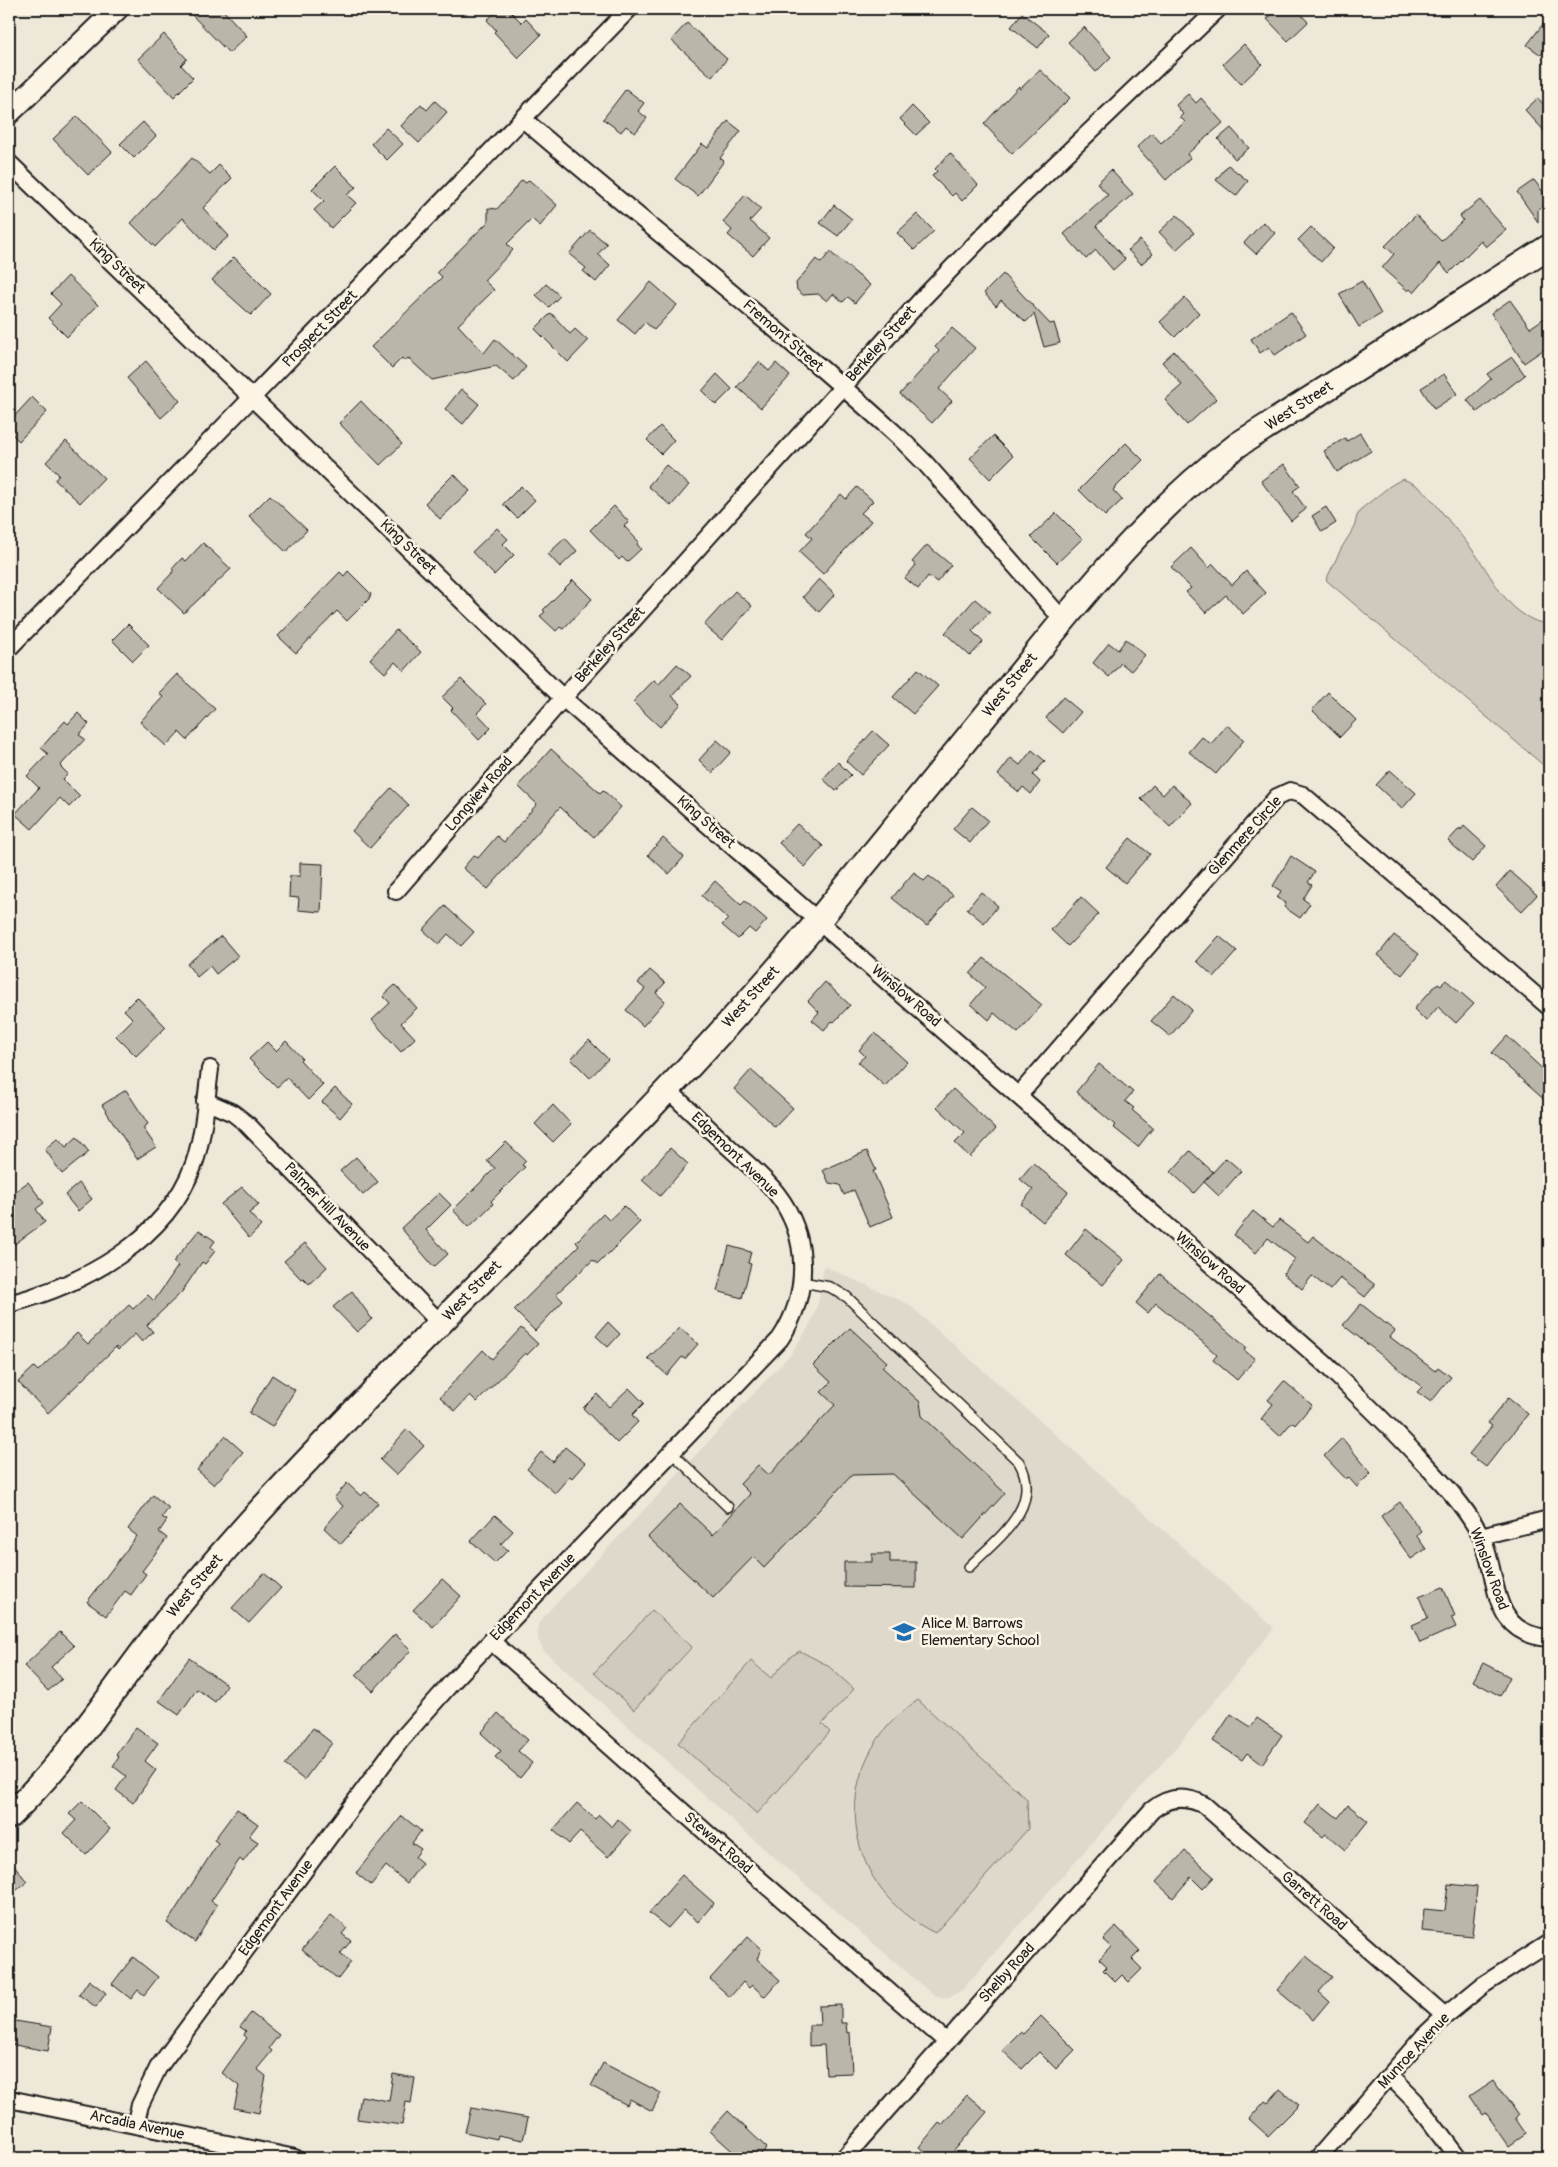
<svg xmlns="http://www.w3.org/2000/svg" width="1558" height="2167" font-family="Pangolin,sans-serif">
<rect width="100%" height="100%" fill="#eee8d9"/>
<filter id="ink" filterUnits="userSpaceOnUse"><feTurbulence type="fractalNoise" baseFrequency=".02" numOctaves="2"/><feDisplacementMap in="SourceGraphic" scale="10" xChannelSelector="R" yChannelSelector="G"/><feConvolveMatrix kernelMatrix="1 2 1 2 8 2 1 2 1" color-interpolation-filters="sRGB"/></filter>
<g filter="url(#ink)">
<!-- built -->
<path fill="#ded9cb" d="M824,1266l84,38 366,324 -95,116 -217,246 -13,8h-9l-8,-4 -170,-147 -218,-196 -6,-12v-14l5,-8 247,-262 18,-27 6,-13 5,-16z"/>
<!-- green -->
<path fill="#cfcabd" stroke="#76736c" d="M1402,479c21,6 30,21 43,37 11,14 24,28 34,43 20,30 32,58 70,66v145l-223,-190 16,-33 12,-19 3,-12 4,-7 29,-23z
M652,1610l40,37 -58,63 -40,-37z
M800,1651l27,14 27,24 -32,35 8,8 -73,82 -79,-71 73,-82 20,17 20,-22z
M918,1700l109,99 1,30 -93,104c-98,-47 -108,-173 -17,-233z"/>
<!-- building -->
<path fill="#bab6aa" stroke="#1c1c1c" d="M186,9h36l25,27 -18,17z
M499,9h9l14,14 4,-4 15,16 -23,23 -24,-26 2,-2 -9,-10z
M1278,9h18l12,13 -20,19 -21,-22z
M1022,13l27,21 -11,14 -27,-21z
M1549,16v29l-8,10 -14,-10z
M687,23l40,36 -15,18 -41,-37z
M1084,27l27,30 -15,15 -28,-30z
M164,34l23,25 -6,6 12,13 -19,19 -36,-38z
M1244,44l18,20 -21,20 -18,-20z
M1040,70l30,28 -58,56 -28,-30 35,-38 1,3z
M626,89l18,14 -6,8 9,7 -12,15 -9,-7 -5,6 -18,-13z
M1188,94l8,9 5,-5 22,25 -36,31 3,4 -24,22 -29,-33 15,-14 9,10 24,-21 -5,-5 3,-3 -7,-9z
M1538,98l11,13v25l-24,-26z
M435,101l12,11 -28,31 -18,-17 20,-22 6,6z
M912,106l17,17 -13,12 -16,-16z
M77,116l35,36 -24,23 -35,-36z
M728,121l13,10 -21,27 4,3 -26,35 -23,-17 27,-35 6,4z
M143,122l13,14 -22,22 -14,-14z
M386,128l17,16 -16,16 -16,-16z
M1231,128l18,20 -14,11 -17,-20z
M950,153l28,32 -16,16 -7,-8 -3,3 -20,-20 5,-5 -2,-2z
M192,158l18,16 9,-9 13,13 -29,30 26,28 -16,14 -30,-32 -28,29 -24,-24z
M1228,165l20,16 -12,15 -20,-16z
M335,166l21,21 -9,8 9,8 -25,25 -17,-18 10,-9 -12,-12z
M1111,170l22,24 -37,32 29,33 -12,11 -17,-20 -10,9 -22,-25 44,-39 -11,-12z
M522,180l4,3 3,-3 28,25 -17,21 -8,-7 -25,25 6,6 -29,30 10,10 -36,35 26,28 11,-14 31,28 -12,14 -18,-15 -64,14 -24,-22 -3,3 -3,-3 -10,10 -21,-21 71,-70 -5,-5 51,-50v-14l9,1z
M1534,180l15,20 -11,10v12l-21,-30z
M745,195l16,14 -11,12 19,17 -16,18 -25,-21 4,-5 -9,-8z
M1480,200l26,30 -20,17 -5,-6 -32,32 -9,-10 -26,30 -4,-4 -2,2 -26,-23 12,-14 -9,-8 31,-31 25,26 22,-21 -3,-4z
M834,205l18,14 -14,17 -18,-13z
M917,214l17,17 -20,19 -17,-17z
M1177,215l17,18 -18,17 -17,-18z
M1263,222l12,11 -19,21 -12,-11z
M1311,227l22,21 -12,14 -23,-22z
M590,230l17,14 -9,10 12,11 -14,17 -13,-11 3,-3 -17,-14z
M1140,240l13,14 -12,10 -13,-14z
M830,252l40,33 -15,18 -7,-6 -5,5 -10,-8 -6,7 -9,-7 -15,1 -6,-5 -1,-7 20,-24 5,4z
M234,257l37,37 -20,21 -39,-35z
M1003,274l47,50 4,-1 6,20 -16,4 -10,-33 -8,8 -25,-22 -5,6 -12,-13z
M68,276l30,29 -31,32 -19,-19 13,-14 -10,-10z
M1362,281l19,33 -22,13 -20,-33z
M651,282l26,23 -23,25 -9,-8 -10,12 -17,-14z
M546,284l14,12 -11,11 -13,-12z
M1185,298l14,15 -24,24 -15,-15z
M1510,300l20,28 19,-13v31l-25,17 -33,-50z
M1291,312l15,22 -31,21 -6,-8 -9,6 -9,-14z
M551,313l19,21 5,-5 13,12 -20,21 -33,-33z
M952,328l23,20 -36,41 13,12 -20,22 -32,-29 39,-43 -4,-4z
M1174,351l42,48 -29,26 -22,-25 17,-15 -20,-23z
M1512,357l13,18 -48,37 -10,-12 24,-21 -4,-5z
M146,361l34,40 -19,17 -34,-40z
M759,362l10,9 7,-8 14,13 -29,32 -24,-21z
M717,374l15,15 -16,16 -14,-14z
M1444,374l13,20 -23,15 -13,-21z
M461,389l18,15 -16,20 -18,-15z
M32,397l15,15 -28,29 -10,-10v-9z
M361,401l41,43 -22,21 -41,-42z
M660,426l14,14 -13,14 -14,-14z
M1360,433l11,18 -34,21 -13,-21 21,-13 2,3z
M993,436l20,20 -23,23 -20,-21z
M66,441l38,37 -24,25 -25,-23 4,-5 -13,-13z
M1126,443l17,17 -30,30 9,10 -17,16 -26,-26z
M1284,464l16,22 -7,5 13,18 -15,12 -30,-40z
M666,465l23,20 -18,21 -23,-20z
M454,474l16,17 -30,28 -15,-16z
M521,486l14,14 -18,18 -14,-14z
M857,487l16,14 -12,12 10,8 -48,53 -24,-22 13,-14 -6,-5 35,-39 5,5z
M270,495l37,35 -21,22 -37,-36z
M614,506l15,16 -5,4 15,16 -2,2 4,5 -14,13 -5,-5 -3,3 -29,-30z
M1326,507l10,16 -14,9 -10,-16z
M1056,513l26,26 -25,24 -26,-26z
M497,528l11,11 -5,5 11,11 -20,20 -22,-23z
M565,538l12,13 -17,16 -12,-13z
M203,543l28,26 -47,44 -26,-25 16,-17 -2,-2 10,-11 4,3z
M927,545l24,20 -14,17 -9,-6 -10,13 -13,-11 11,-13 -4,-3z
M1191,548l18,20 4,-4 19,21 14,-14 20,22 -23,21 -17,-19 -20,18 -20,-21 5,-4 -20,-21z
M348,571l23,23 -2,5 -22,22 -10,-10 -41,42 -18,-17 62,-64 4,4z
M819,579l16,15 -16,18 -16,-15z
M573,580l19,19 -29,30 -3,-2 -4,4 -16,-15 5,-4 -2,-2z
M735,591l17,15 -30,34 -18,-15z
M975,599l15,13 -18,19 11,11 -13,14 -25,-23z
M128,624l21,21 -16,16 -21,-21z
M396,630l25,22 -17,19 -9,-9 -10,11 -15,-14z
M1126,639l19,16 -14,16 -10,-8 -12,14 -16,-14 16,-20 9,7z
M677,664l14,12 -19,20 9,8 -21,23 -27,-25 21,-22 5,4z
M918,669l20,17 -25,28 -20,-17z
M177,674l38,35 -28,31 -8,-8 -13,14 -26,-24 23,-25 -4,-4z
M461,679l25,25 -9,9 14,15 -12,12 -28,-30 2,-2 -11,-11z
M1328,692l28,28 -16,17 -28,-27z
M1063,697l18,15 -18,21 -17,-15z
M78,713l11,11 -10,11 6,4 -25,27 8,8 -5,5 17,17 -11,11 -9,-9 -28,31 -17,-15 24,-26 -12,-12 21,-22 -7,-6 24,-27 3,3z
M1227,725l17,15 -28,34 -27,-22 13,-15 9,7z
M873,731l16,14 -28,30 -15,-14z
M717,740l14,12 -19,21 -13,-13z
M551,749l49,44 3,-3 18,17 -27,30 -34,-30 -72,82 -25,-21 11,-13 4,3 19,-22 7,6 33,-38 -19,-18z
M1032,750l13,11 -12,14 7,7 -9,12 -8,-7 -4,5 -21,-17 13,-17 9,7z
M838,762l13,13 -15,16 -13,-12z
M1390,770l26,23 -14,16 -26,-24z
M1153,785l10,10 9,-10 20,18 -22,24 -29,-28z
M391,788l18,17 -39,43 -18,-17z
M972,807l16,13 -18,23 -17,-14z
M797,824l26,22 -18,21 -26,-24z
M1464,826l22,20 -14,16 -24,-21 12,-13 1,2z
M663,838l21,19 -15,17 -21,-19z
M1130,838l20,16 -25,29 -19,-16z
M1291,856l24,16 -7,10 4,3 -9,14 7,5 -10,14 -16,-11 2,-4 -9,-5 4,-7 -8,-5z
M300,863l23,1 -2,48 -23,-2 1,-12 -10,-1 1,-21h10z
M1510,871l27,24 -15,16 -26,-24z
M914,872l10,9 5,-5 24,19 -26,31 -35,-28z
M715,881l26,24 4,-4 22,19 -12,13 -6,-5 -11,11 -16,-14 6,-6 -26,-23z
M981,892l17,14 -14,17 -17,-14z
M1081,897l18,17 -31,32 -17,-16z
M445,906l29,26 -13,14 -13,-12 -9,10 -16,-14z
M1394,935l25,19 -17,21 -24,-20z
M221,936l17,20 -22,18 -6,-8 -13,11 -10,-13z
M1219,936l18,15 -23,26 -17,-16z
M984,958l58,47 -24,28 -24,-20 -5,7 -18,-16 14,-17 -15,-13z
M650,970l15,13 -9,10 9,8 -22,25 -17,-16 19,-21 -7,-6z
M1446,980l28,24 -18,19 -18,-16 -12,14 -12,-12 24,-26 3,2z
M825,982l25,23 -16,17 -2,-1 -8,9 -12,-10 7,-8 -11,-11z
M395,985l22,23 -16,15 14,15 -14,14 -29,-32 18,-17 -7,-7z
M1174,994l18,16 -22,26 -19,-15z
M137,997l29,30 -30,29 -20,-20 17,-17 -9,-9z
M875,1033l32,29 -22,24 -27,-24 7,-6 -6,-6z
M1507,1036l42,39v29l-57,-51z
M589,1040l19,19 -18,19 -19,-19z
M286,1041l16,17 -2,2 23,25 -15,15 -21,-22 -10,9 -28,-28 18,-17 9,9z
M1099,1064l34,28 -8,9 9,7 -2,2 21,18 -15,19 -25,-20 2,-2 -39,-33z
M751,1070l42,38 -18,19 -41,-38z
M335,1088l17,16 -12,14 -18,-16z
M953,1089l43,40 -26,28 -15,-14 10,-10 -28,-26z
M126,1090l22,34 -5,4 13,19 -19,12 -35,-54z
M553,1105l18,19 -18,18 -18,-18z
M77,1137l12,15 -27,22 -17,-25 13,-11 8,9z
M506,1142l20,19 -4,4 3,2 -34,34 2,3 -24,23 -16,-17 42,-42 -8,-7z
M670,1148l18,16 -28,32 -18,-16z
M867,1151l9,19 -3,1 20,46 -23,10 -16,-37 -10,5 -4,-10 -11,-2 -6,-13z
M1190,1151l23,21 -19,21 -23,-21z
M356,1157l22,25 -15,13 -23,-24z
M1226,1158l15,13 -22,25 -15,-14z
M1033,1163l35,29 -25,30 -22,-18 12,-14 -13,-11z
M28,1182l16,21 -8,6 9,13 -36,26v-52z
M79,1183l13,16 -14,12 -13,-16z
M242,1187l17,18 -10,8 12,13 -12,12 -28,-34z
M439,1193l12,12 -25,25 22,24 -14,13 -33,-39z
M624,1206l16,16 -42,42 -5,-4 -37,34 7,7 -28,30 -21,-21 65,-64 -3,-4 27,-28 6,6z
M1253,1211l20,16 6,-7 29,22 5,-6 62,49 -10,12 -25,-19 -10,12 -18,-14 -10,13 -19,-15 12,-15 -27,-21 -12,15 -22,-18z
M1086,1229l38,31 -21,25 -37,-30z
M199,1230l16,11 -5,7 5,3 -10,13 -3,-2 -21,31 -34,32 6,7 -11,10 -7,-8 -17,16 -2,-3 -68,66 -30,-31 16,-15 4,4 39,-38 11,11 41,-39 4,4 15,-14 6,6 24,-35 -5,-4z
M305,1243l22,24 -18,17 -6,-6 -2,1 -17,-18z
M729,1246l22,6 -3,11 3,1 -9,34 -25,-7z
M1160,1274l86,73 -2,3 11,9 -18,21 -24,-20 4,-5 -11,-10 -50,-42 -8,10 -12,-10z
M352,1291l20,28 -15,13 -24,-25z
M1361,1304l34,27 -5,6 45,34 3,-4 13,10 -20,25 -14,-10 5,-5 -79,-62z
M608,1322l12,12 -12,13 -12,-11z
M521,1328l17,16 -11,11 -2,-2 -48,49 -7,-7 -15,16 -15,-14 43,-47 9,9z
M680,1328l18,16 -13,15 -3,-2 -15,18 -19,-17z
M850,1328l37,34 -5,5 38,35 2,14 83,77 -42,46 -70,-65 -41,1 -88,93 -11,-11 -40,41 -65,-61 32,-33 33,31 37,-41 -10,-10 18,-19 11,10 66,-70 -14,-13 10,-10 -18,-17z
M272,1375l23,15 -23,37 -23,-14z
M1284,1381l28,24 -17,20 -3,-3 -12,14 -19,-17 12,-15 -5,-4z
M629,1388l15,15 -12,12 6,7 -21,21 -34,-35 14,-14 12,13z
M1508,1398l20,16 -42,53 -17,-13 23,-28 -4,-3z
M407,1429l17,17 -28,29 -16,-15z
M225,1436l18,16 -29,33 -17,-15z
M1342,1438l29,35 -14,14 -9,-10 -2,2 -22,-23z
M565,1447l20,16 -13,15 -2,-2 -15,17 -28,-24 14,-17 12,10z
M347,1483l14,13 4,-4 13,11 -37,41 -17,-16 19,-22 -9,-8z
M153,1495l16,13 -7,9 5,3 -8,12 8,6 -25,33 4,3 -15,21 -6,-4 -19,25 -19,-14 50,-66 -9,-7z
M1400,1502l21,29 -5,4 10,14 -15,10 -30,-43z
M495,1515l18,16 -12,13 7,6 -13,13 -24,-22z
M872,1554h18v8h26v26l-72,-1v-25h28z
M264,1573l17,15 -32,35 -17,-15z
M442,1579l19,17 -28,31 -20,-17z
M1443,1587l12,29 -4,1 5,10 -36,16 -8,-18 16,-7 -9,-21z
M60,1632l14,14 -23,21 11,12 -14,12 -24,-25z
M395,1634l16,16 -38,41 -17,-16z
M189,1658l38,27 -12,17 -18,-13 -18,26 -20,-14z
M1483,1663l27,14 -10,19 -27,-15z
M498,1713l30,27 -10,11 14,12 -12,15 -25,-21 6,-6 -20,-18z
M1231,1714l20,13 6,-9 25,17 -20,29 -15,-11 -5,7 -29,-19z
M136,1727l22,16 -13,18 11,9 -23,33 -17,-13 10,-14 -13,-10 6,-9 -3,-2z
M313,1728l19,15 -28,37 -19,-15z
M82,1801l28,28 -24,26 -22,-22 12,-13 -7,-6z
M577,1803l18,16 4,-4 13,12 6,-8 13,12 -23,26 -28,-25 -11,12 -16,-14z
M1320,1804l18,14 10,-13 20,16 -23,29 -19,-16 -3,3 -18,-14z
M237,1809l21,15 -9,12 9,6 -15,20 -3,-3 -29,42 6,4 -22,37 -28,-19 51,-80 -4,-3z
M402,1816l19,15 -9,12 9,6 -6,8 7,6 -15,20 -21,-17 -15,19 -15,-12z
M1185,1851l29,26 -11,12 -12,-12 -18,21 -17,-16z
M9,1858l18,24 -18,14z
M682,1875l32,28 -16,19 -14,-12 -16,18 -19,-15z
M1448,1884l29,3 -5,49 -50,-5 2,-22 21,2z
M331,1915l16,13 -5,6 9,7 -11,13 11,8 -13,17 -36,-29z
M1116,1926l24,25 -8,8 10,10 -13,13 -7,-7 -7,7 -12,-12 4,-4 -8,-7 12,-12 -8,-7z
M748,1937l13,12 -4,10 23,21 -15,17 -13,-12 -3,3 -6,-6 -13,15 -20,-18z
M1306,1956l26,21 -13,15 10,9 -16,19 -36,-30z
M133,1957l25,20 -14,18 -6,-5 -7,9 -19,-15z
M89,1980l17,13 -10,14 -17,-12z
M841,2005v18h5l1,10 3,-1 2,41 -26,1 -2,-29 -15,1v-21h11l-1,-19z
M251,2013l28,22 -10,13 3,3 -15,18 9,7 -7,37 -25,-5 5,-22 -17,-13 25,-35 -3,-3 2,-4 -6,-4z
M1041,2016l34,34 -19,19 -17,-17 -17,17 -20,-19 18,-18 3,2z
M9,2020l43,7 -4,24 -39,-7z
M603,2063l58,30 -9,18 -22,-12 -3,6 -36,-19z
M393,2074l22,4 -4,25 -5,-1 -4,23 -45,-6 4,-23 28,5z
M1494,2080l24,36 -3,2 11,16 -17,12 -23,-33 -3,2 -13,-19z
M1280,2089l19,16 -31,31 -19,-17 16,-18 3,2z
M967,2095l20,17 -39,46h-16l-13,-11 20,-24 3,2z
M471,2108l57,10 -5,22 -25,-5 -1,4 -32,-7z
M728,2111l39,37 -10,10h-17l-30,-27z"/>
<g fill="none" stroke-linecap="round" stroke-linejoin="round">
<defs>
<path id="service" d="M802,1282l28,5 17,10 172,165c25,44 -21,76 -50,105
M671,1452l57,55"/>
<path id="minor" d="M523,119c125,108 257,209 379,321l24,24 137,156
M9,163l554,535 761,665c33,32 66,63 97,97 22,23 43,45 59,74 21,41 6,99 69,104
M9,648l620,-639
M396,891l167,-193 358,-398 91,-94 206,-197
M1019,1095l258,-298 13,-6 13,4 246,212
M205,1101l28,12 14,11 193,199
M9,1304c75,-20 157,-63 185,-140 10,-30 12,-64 16,-95
M1481,1536l68,-17
M491,1641l237,211 219,190
M1390,2076l25,25 43,57
M9,2099l286,59
M135,2125l5,-20 18,-37 242,-327 53,-60 327,-342c30,-45 30,-102 -3,-145 -13,-17 -31,-31 -46,-45 -22,-20 -43,-40 -64,-60
M844,2158l308,-348c16,-13 33,-15 52,-5l241,211
M1318,2158l106,-122 21,-20 38,-31 66,-42"/>
<path id="tertiary" d="M9,113l108,-104"/>
<path id="secondary" d="M9,1816c59,-56 102,-123 151,-187 43,-56 91,-110 140,-161 173,-184 361,-358 523,-553 67,-81 132,-163 199,-244 66,-82 132,-164 217,-227l310,-197"/>
</defs>
<!-- service casing -->
<use href="#service" stroke="#1c1c1c" stroke-width="12"/>
<!-- minor casing -->
<use href="#minor" stroke="#1c1c1c" stroke-width="20"/>
<!-- tertiary casing -->
<use href="#tertiary" stroke="#1c1c1c" stroke-width="25"/>
<!-- secondary casing -->
<use href="#secondary" stroke="#1c1c1c" stroke-width="28"/>
<!-- service -->
<use href="#service" stroke="#fcf5e5" stroke-width="9"/>
<!-- minor -->
<use href="#minor" stroke="#fcf5e5" stroke-width="16"/>
<!-- tertiary -->
<use href="#tertiary" stroke="#fcf5e5" stroke-width="21"/>
<!-- secondary -->
<use href="#secondary" stroke="#fcf5e5" stroke-width="24"/>
</g>
</g>
<!-- icons -->
<defs>
<symbol id="school-bare" viewBox="-9 -9 18 18"><path d="M0-5L7-2L0 1L-7-2ZM-4 1L0 2.5L4 1V4Q0 6-4 4Z" fill="#1f6fb2" stroke="#fcf5e5" stroke-width="2.5" paint-order="stroke"/></symbol>
</defs>
<g fill-rule="evenodd">
<use href="#school-bare" x="888" y="1616" width="32" height="32"/>
</g>
<g text-anchor="middle" dominant-baseline="central" stroke-width="5" stroke-linejoin="round" paint-order="stroke">
<!-- street labels -->
<g font-size="15" fill="#1c1c1c" stroke="#fcf5e5">
<text transform="translate(117 266) rotate(44)">King Street</text>
<text transform="translate(320 329) rotate(-46)">Prospect Street</text>
<text transform="translate(783 336) rotate(41)">Fremont Street</text>
<text transform="translate(881 344) rotate(-48)">Berkeley Street</text>
<text transform="translate(1299 406) rotate(-33)">West Street</text>
<text transform="translate(408 547) rotate(44)">King Street</text>
<text transform="translate(610 645) rotate(-48)">Berkeley Street</text>
<text transform="translate(1010 685) rotate(-51)">West Street</text>
<text transform="translate(479 794) rotate(-49)">Longview Road</text>
<text transform="translate(706 822) rotate(41)">King Street</text>
<text transform="translate(1245 836) rotate(-48)">Glenmere Circle</text>
<text transform="translate(906 996) rotate(41)">Winslow Road</text>
<text transform="translate(751 997) rotate(-48)">West Street</text>
<text transform="translate(735 1155) rotate(44)">Edgemont Avenue</text>
<text transform="translate(327 1207) rotate(46)">Palmer Hill Avenue</text>
<text transform="translate(1210 1263) rotate(41)">Winslow Road</text>
<text transform="translate(472 1291) rotate(-46)">West Street</text>
<text transform="translate(1489 1569) rotate(70)">Winslow Road</text>
<text transform="translate(195 1586) rotate(-50)">West Street</text>
<text transform="translate(533 1597) rotate(-46)">Edgemont Avenue</text>
<text transform="translate(718 1843) rotate(41)">Stewart Road</text>
<text transform="translate(1314 1901) rotate(41)">Garrett Road</text>
<text transform="translate(276 1908) rotate(-54)">Edgemont Avenue</text>
<text transform="translate(1007 1973) rotate(-48)">Shelby Road</text>
<text transform="translate(1414 2051) rotate(-47)">Munroe Avenue</text>
<text transform="translate(137 2125) rotate(12)">Arcadia Avenue</text>
</g>
<!-- poi labels -->
<g font-size="15" fill="#1c1c1c" stroke="#fcf5e5" text-anchor="start">
<text x="921" y="1623">Alice M. Barrows<tspan x="921" dy="17">Elementary School</tspan></text>
</g>
</g>
<!-- margin -->
<rect width="1558" height="2167" fill="none" stroke="#fcf5e5" stroke-width="30"/>
<rect x="15" y="15" width="1528" height="2137" fill="none" stroke="#1c1c1c" stroke-width="2" filter="url(#ink)"/>
</svg>
